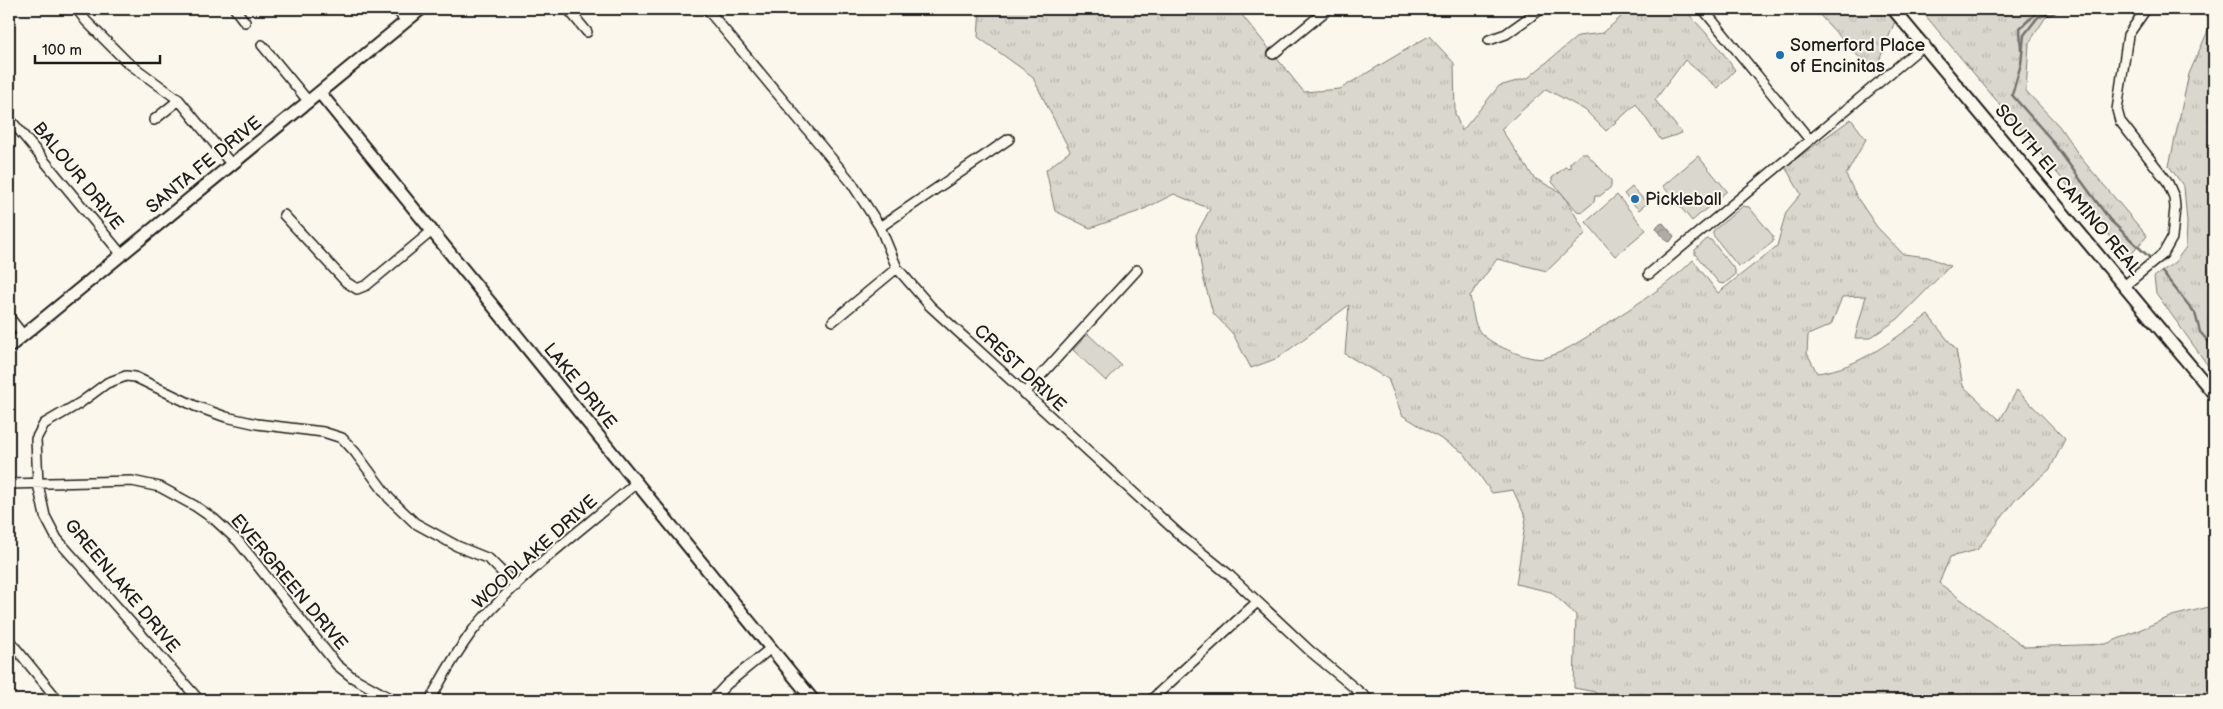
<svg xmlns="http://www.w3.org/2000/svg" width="2223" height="709" font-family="'Balsamiq Sans',sans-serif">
<defs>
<pattern id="grass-tufts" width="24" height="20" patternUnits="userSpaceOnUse" patternTransform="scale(1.25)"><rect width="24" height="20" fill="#dad7ce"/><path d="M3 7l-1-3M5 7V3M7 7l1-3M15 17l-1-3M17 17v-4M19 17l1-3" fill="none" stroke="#bab8b0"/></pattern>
<pattern id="water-waves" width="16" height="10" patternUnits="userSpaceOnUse" patternTransform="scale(1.25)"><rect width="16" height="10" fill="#afaca5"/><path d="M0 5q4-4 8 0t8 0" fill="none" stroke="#96938d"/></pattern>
</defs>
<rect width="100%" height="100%" fill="#fbf7ec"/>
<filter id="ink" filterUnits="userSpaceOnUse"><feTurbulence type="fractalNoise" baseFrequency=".02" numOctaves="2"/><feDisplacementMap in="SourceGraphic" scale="10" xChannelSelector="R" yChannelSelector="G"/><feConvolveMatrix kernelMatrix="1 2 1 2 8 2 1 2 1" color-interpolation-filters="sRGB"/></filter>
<g filter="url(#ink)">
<!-- grass -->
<path fill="url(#grass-tufts)" stroke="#7b7a75" d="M980,9h257l67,83 36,-3 89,-53 25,27 1,51 7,17 37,-45 29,-8 50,-42 25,-3 27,-24h54l34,37 17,24 -17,18 -33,-28 -30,40 27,33 -21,7 -25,-36 -30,27 -21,-21 -39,-21 -45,40 33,49 28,15 24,40 -39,38 -50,-12 -27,37c2,9 3,24 8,33 7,14 52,33 67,29 23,-7 46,-24 66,-37 29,-19 59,-37 82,-61l25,33 59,-47 9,-34 15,-18 -16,-27 66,-48 15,20 -20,36 12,24 19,28 26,27 25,3 22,9 -52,53 -28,19h-15l11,-42 -24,1 -11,28 -23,10 -1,18 10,20c43,-5 76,-34 111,-58l28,35 7,36 37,34 17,-30 48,49 -15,30 -34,30 -39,51 -27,7 -11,26 86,64 81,-3 66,-28 41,-10 1,94h-616l-3,-8 -21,-4 2,-73 -25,-23 -35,-8 10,-66 -13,-28 -21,3 -28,-40 -62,-38 -14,-36 -43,-25 4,-49 -71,53 -27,10 -18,-34 -20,-21 -10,-36 -7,-42 14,-26 -36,-15 -34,17 -50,17 -35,-17 -9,-41 24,-19 -38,-75 -54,-39z
M1814,9h86l-26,64z
M1920,9h131l-22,34 -3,48 33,35 22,32 66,78 -19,22z
M2214,17v357l-58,-81 -2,-16 21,-15 11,-15 1,-25 -3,-35 -15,-21 20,-92z"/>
<!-- pitch -->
<path fill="#dad7ce" stroke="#7b7a75" d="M1582,153h4l25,27v7l-11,9h-5l-1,6 -12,10 -5,-1 -25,-29v-4l13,-11 5,1v-5z
M1698,156l29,35 -35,30 -29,-35z
M1632,187l15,16 -8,7 -15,-16z
M1617,195l29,35 -31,26 -29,-34z
M1743,206l6,1 24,29v6l-30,23 -5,1 -25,-31v-4z
M1707,239l4,1 24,30v5l-11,9 -5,-1 -24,-29v-4z
M1088,334l33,31 -15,16 -33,-31z"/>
<!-- water -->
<path fill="url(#water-waves)" stroke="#74726e" d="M1663,223l11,13 -4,6 -4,-1 -10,-13 2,-3z"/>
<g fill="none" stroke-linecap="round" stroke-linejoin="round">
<!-- stream -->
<path stroke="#74726e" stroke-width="2.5" d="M2058,9l-4,4 -16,4 -14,18 -3,29 -9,31 37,42 61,83 39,37
M2021,50l-1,-22 21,-19
M2162,272l33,41 5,19 14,16"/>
<defs>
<path id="minor" d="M77,9l9,12 41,41 52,38 53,65
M235,9l10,13
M396,9l10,12
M568,9l19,23
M707,9l144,173 29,45 17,41 33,38 251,230 47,38 82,77 59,49
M1703,9l107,131
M1489,40l17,-6 35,-25
M262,45l47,57
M1273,54l55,-45
M9,118l113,137
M154,120l25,-20
M284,215l62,67 11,7 10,-4 65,-54
M880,227l129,-88
M1649,274l276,-230
M2124,286l39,-32 9,-16 3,-30 -1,-11 -7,-16 -47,-60 -3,-11 11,-75 18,-26
M9,317l14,18
M833,321l64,-53
M1024,394l113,-124
M9,484l123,-3 28,6 35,19 19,13 24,22 99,124 15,12 41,23
M9,640l49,60
M199,700l-142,-161 -12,-23 -7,-32 -2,-45 8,-15 36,-21 27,-20 19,-7 9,1 60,29 31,11 31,7 66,8 19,6 13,14 34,46 26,25 42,23 32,13 27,27
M430,700c13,-24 27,-49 44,-71 46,-55 108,-99 162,-146
M712,700l15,-16 44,-36
M1151,700l105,-97"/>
<path id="major" d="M1893,9l321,385
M320,93l493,607
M9,347l412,-338"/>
</defs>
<!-- minor casing -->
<use href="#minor" stroke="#1c1c1c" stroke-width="12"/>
<!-- major casing -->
<use href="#major" stroke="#1c1c1c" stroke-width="15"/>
<!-- minor -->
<use href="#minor" stroke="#fbf7ec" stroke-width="9"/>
<!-- major -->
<use href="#major" stroke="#fbf7ec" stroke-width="11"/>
</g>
</g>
<!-- markers -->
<g fill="#1f6fb2" stroke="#fbf7ec" stroke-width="2">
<circle cx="1780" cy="55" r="5"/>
<circle cx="1635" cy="199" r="5"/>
</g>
<g text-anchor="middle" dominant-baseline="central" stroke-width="4" stroke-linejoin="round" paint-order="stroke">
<!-- poi labels -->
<g font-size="18" fill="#1c1c1c" stroke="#fbf7ec" text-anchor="start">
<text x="1790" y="45">Somerford Place<tspan x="1790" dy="21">of Encinitas</tspan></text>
<text x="1645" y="199">Pickleball</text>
</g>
<!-- street labels -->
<g font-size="18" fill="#1c1c1c" stroke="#fbf7ec">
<text transform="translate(204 165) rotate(-39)">SANTA FE DRIVE</text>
<text transform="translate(78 176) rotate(51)">BALOUR DRIVE</text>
<text transform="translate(2068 190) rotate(50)">SOUTH EL CAMINO REAL</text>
<text transform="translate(1020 368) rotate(43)">CREST DRIVE</text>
<text transform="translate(580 386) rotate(51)">LAKE DRIVE</text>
<text transform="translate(535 552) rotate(-42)">WOODLAKE DRIVE</text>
<text transform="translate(289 582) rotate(50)">EVERGREEN DRIVE</text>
<text transform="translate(122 586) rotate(50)">GREENLAKE DRIVE</text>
</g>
</g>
<!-- margin -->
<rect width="2223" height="709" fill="none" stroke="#fbf7ec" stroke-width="30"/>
<rect x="15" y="15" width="2193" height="679" fill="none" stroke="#1c1c1c" stroke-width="2" filter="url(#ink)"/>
<!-- scale -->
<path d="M35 55v8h125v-8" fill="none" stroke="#1c1c1c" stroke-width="2.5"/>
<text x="42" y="55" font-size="15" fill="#1c1c1c" stroke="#fbf7ec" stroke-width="4" paint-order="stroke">100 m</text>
</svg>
